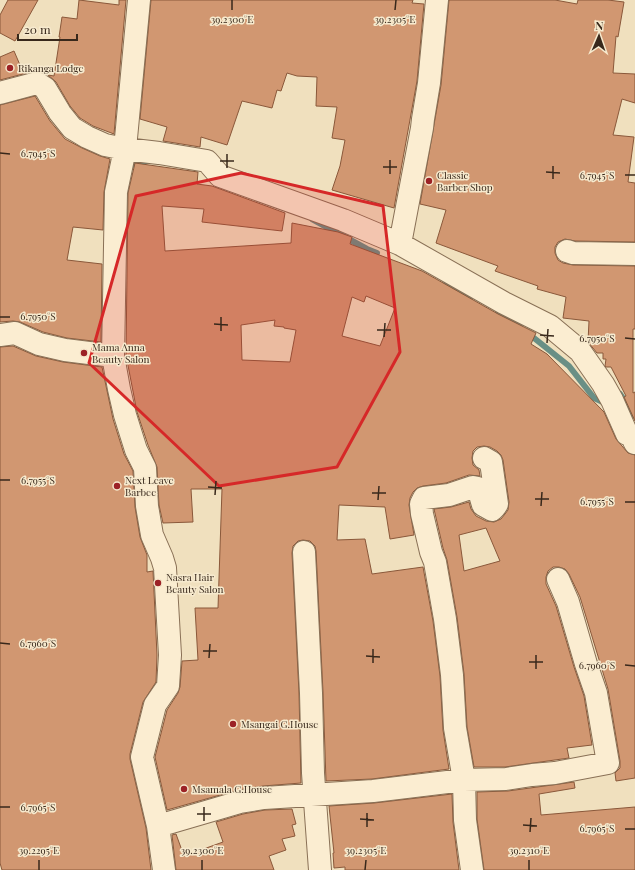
<svg xmlns="http://www.w3.org/2000/svg" width="635" height="870" font-family="'Playfair Display',serif">
<rect width="100%" height="100%" fill="#f0e0be"/>
<g fill="none" stroke-linecap="round" stroke-linejoin="round">
<!-- stream -->
<path stroke="#698f85" stroke-width="6" d="M132,165l18,-5
M312,219l55,30 10,4
M445,285l26,11
M498,312l22,15
M529,334l40,32 25,32 11,5
M620,394l15,22"/>
</g>
<!-- building -->
<path fill="#d19771" stroke="#8a583a" fill-rule="evenodd" d="M8,0h30l-23,41 -15,-8v-18z
M79,0l40,5v-5h7l-12,134 -21,-8 -13,-8 -10,-12 -14,-24 -8,-7 6,1 6,-39h-1l3,-20 15,2z
M151,0h262l-1,3 12,1 -7,77 -23,127 -62,-18 8,-24 5,-26 -13,-2 5,-31 -21,-1 1,-29 -20,-1 -10,-3 -6,18 -4,-1 -5,18 -30,-7 -15,44 -26,-8 -1,10 -37,-6 4,-14 -27,-8z
M449,0h106l22,4 1,-4h30l16,2 -6,35 -2,-1 -3,37 22,1v29l-13,-4 -9,36 21,2 -6,45 7,1v59l-60,-1 -10,-2 -7,3 -3,5v6l3,7 5,3 10,2 62,1v63h-2v64l2,-1v29l-11,-24 2,-1 -15,-29h-5l-1,-1 1,-7h-3v-6h-6l-9,-11 1,-21 -26,-3 3,-21 -29,-8 1,-3 -43,-15 3,-5 -62,-23 10,-33 -26,-6 21,-119z
M14,51l9,21 4,1 -27,7v-23z
M35,96l15,25 15,18 17,9 18,8 10,3 -6,33 -1,38 -30,-3 -6,33 35,4 -1,78 -34,-4 -24,-6 -23,-10 -7,-1 -13,1v-217z
M135,163l63,9 -1,12 15,2 73,27 -3,18 -80,-9 2,-13 -42,-3 3,45 126,-8 1,-20 46,9 14,5 -2,7 72,27 76,43 38,19 -5,11 16,10 57,58 12,27 12,14 7,2v323l-19,3 -1,-8 5,-5v-7l-12,-72 -28,-92 -11,-23 -4,-5 -6,-2h-6l-5,4 -2,6v7l10,22 18,61 10,29 8,49 -25,3 2,10 -64,9h-31l-7,-40 -3,-53 -7,-57 -10,-57 -4,-12 -9,-39 17,-2 18,-5 2,7 5,7 10,5 8,1 7,-3 4,-5 3,-4 1,-8 -6,-42 -2,-5 -4,-4 -7,-4 -6,-1 -7,1 -4,4 -1,7 1,7 6,5 1,6 -11,-1 -23,8 -23,3 -6,2 -4,4 -3,6 -1,7 5,30 -24,4 -5,-32 -46,-2 -2,35 28,-1 7,35 51,-7 10,54 7,55 3,54 6,39 -77,10 -46,2 -3,-89 -7,-141 -1,-5 -5,-5 -7,-1 -5,1 -5,5 -1,7 7,140 2,90 -38,3 -25,4 -71,20 -12,-53 12,-47 11,-17 2,-6 2,-26 16,-1 -3,-52h23l4,-119h-31l2,33 -30,1 -4,-18 -2,-38 -9,-22 -11,-33 -11,-57 2,-162zM366,296l29,12 -15,38 -38,-10 10,-39 12,5zM275,320l-1,6 10,1v1l12,2 -6,32 -48,-2 -1,-35zM486,528l14,33 -36,10 -5,-36z
M13,346l23,10 27,6 39,5 11,52 11,35 9,17 2,36 5,30 7,18v17l6,-1 4,84 -1,27 -13,20 -13,52v5l16,69 5,42h-149l-2,-7v-516z
M574,782l1,6 -36,6 2,21 94,-8v63h-151l-7,-51v-27l31,-1z
M452,794l1,28 6,48h-114v-3l-11,1 -1,-15h1l-5,-47 45,-3z
M292,809l4,15 -4,1 3,11 -13,3 4,11 -17,6 5,14h-98l-4,-35 4,-1 8,22 39,-14 -7,-20 27,-8 22,-4z"/>
<g fill="none" stroke-linecap="round" stroke-linejoin="round">
<defs>
<path id="minor" d="M139,0l-14,149 -9,43 -3,164 6,33 6,26 11,35 9,18 2,38 5,29 10,23 3,10 5,87 -2,31 -13,19 -13,52 16,69 6,44
M0,93l37,-10 8,5 15,25 12,15 15,9 18,8 20,4 34,4 48,8 13,15 123,44 57,24 104,59 46,23 30,25 23,33 9,16 15,34 4,1 4,8
M400,244l22,-116 1,-9 6,-36 8,-83
M567,251l6,2 62,1
M0,335l15,-2 24,11 26,6 48,6
M304,552l7,141 2,80 7,97
M158,826l82,-24 24,-4 109,-7 91,-11 42,-1 26,-4 23,-2 53,-10 -12,-70 -10,-29 -18,-62 -10,-23
M472,870l-7,-50 -1,-40 -9,-52 -3,-53 -7,-56 -10,-57 -4,-10 -9,-38 -1,-10 3,-6 25,-3 24,-8 5,1 5,17 9,5 3,-3 2,-3 -6,-42 -7,-4"/>
</defs>
<!-- minor casing -->
<use href="#minor" stroke="#897056" stroke-width="24"/>
<!-- minor -->
<use href="#minor" stroke="#fbedd1" stroke-width="22"/>
</g>
<!-- marked area -->
<path fill="#d62828" fill-opacity="0.2" stroke="#d62828" stroke-width="3" stroke-linejoin="round" d="M241,173l142,33 17,146 -63,115 -118,19 -130,-123 47,-167z"/>
<!-- ticks -->
<path fill="none" stroke="#38281b" stroke-width="1.5" d="M232,10v-10M395,10l1,-10M0,153l10,1M220,161h14M383,167h14M227,168v-14M546,172l14,1M390,174v-14M625,175h10M553,179v-13M0,317h10M214,324l14,1M377,330h14M221,331v-14M540,335l14,1M384,337l1,-14M625,338l10,1M547,343l1,-14M0,480h10M208,487l14,1M372,493h14M215,495l1,-14M535,499h14M378,500l1,-14M625,502h10M541,506l1,-14M0,643l10,1M203,651h14M366,656l14,1M209,658l1,-14M529,662h14M373,663v-14M625,665l10,1M536,669v-14M0,807h10M197,814h14M360,819l14,1M204,821v-14M523,825l14,1M367,827v-14M625,829h10M530,832l1,-14M39,870v-10M202,870v-10M365,870l1,-10M529,870v-10"/>
<!-- markers -->
<g fill="#9c2226" stroke="#f7eace" stroke-width="1.5">
<circle cx="10" cy="68" r="4"/>
<circle cx="429" cy="181" r="4"/>
<circle cx="84" cy="353" r="4"/>
<circle cx="117" cy="486" r="4"/>
<circle cx="158" cy="583" r="4"/>
<circle cx="233" cy="724" r="4"/>
<circle cx="184" cy="789" r="4"/>
</g>
<g text-anchor="middle" dominant-baseline="central" stroke-width="3" stroke-linejoin="round" paint-order="stroke">
<!-- poi labels -->
<g font-size="10" fill="#38281b" stroke="#f7eace" text-anchor="start">
<text x="18" y="68">Rikanga Lodge</text>
<text x="437" y="175">Classic<tspan x="437" dy="12">Barber Shop</tspan></text>
<text x="92" y="347">Mama Anna<tspan x="92" dy="12">Beauty Salon</tspan></text>
<text x="125" y="480">Next Leave<tspan x="125" dy="12">Barbee</tspan></text>
<text x="166" y="577">Nasra Hair<tspan x="166" dy="12">Beauty Salon</tspan></text>
<text x="241" y="724">Msangai G.House</text>
<text x="192" y="789">Msamala G.House</text>
</g>
</g>
<g font-size="10" text-anchor="middle" fill="#38281b" stroke="#f7eace" stroke-width="3" stroke-linejoin="round" paint-order="stroke">
<text x="232" y="23">39.2300°E</text>
<text x="395" y="23">39.2305°E</text>
<text x="38" y="157">6.7945°S</text>
<text x="597" y="179">6.7945°S</text>
<text x="38" y="320">6.7950°S</text>
<text x="597" y="342">6.7950°S</text>
<text x="38" y="484">6.7955°S</text>
<text x="597" y="505">6.7955°S</text>
<text x="38" y="647">6.7960°S</text>
<text x="597" y="669">6.7960°S</text>
<text x="38" y="811">6.7965°S</text>
<text x="597" y="832">6.7965°S</text>
<text x="39" y="854">39.2295°E</text>
<text x="202" y="854">39.2300°E</text>
<text x="366" y="854">39.2305°E</text>
<text x="529" y="854">39.2310°E</text>
</g>
<!-- north arrow -->
<g transform="translate(599 36) rotate(2)" stroke="#f7eace" stroke-width="3" paint-order="stroke">
<path d="M0-3L7 15L0 10L-7 15Z" fill="#38281b"/>
<text y="-6" font-size="11" font-weight="bold" text-anchor="middle" fill="#38281b">N</text>
</g>
<!-- scale -->
<path d="M18 34v6h59v-6" fill="none" stroke="#38281b" stroke-width="2"/>
<text x="24" y="34" font-size="12" fill="#38281b" stroke="#f7eace" stroke-width="3" paint-order="stroke">20 m</text>
</svg>
